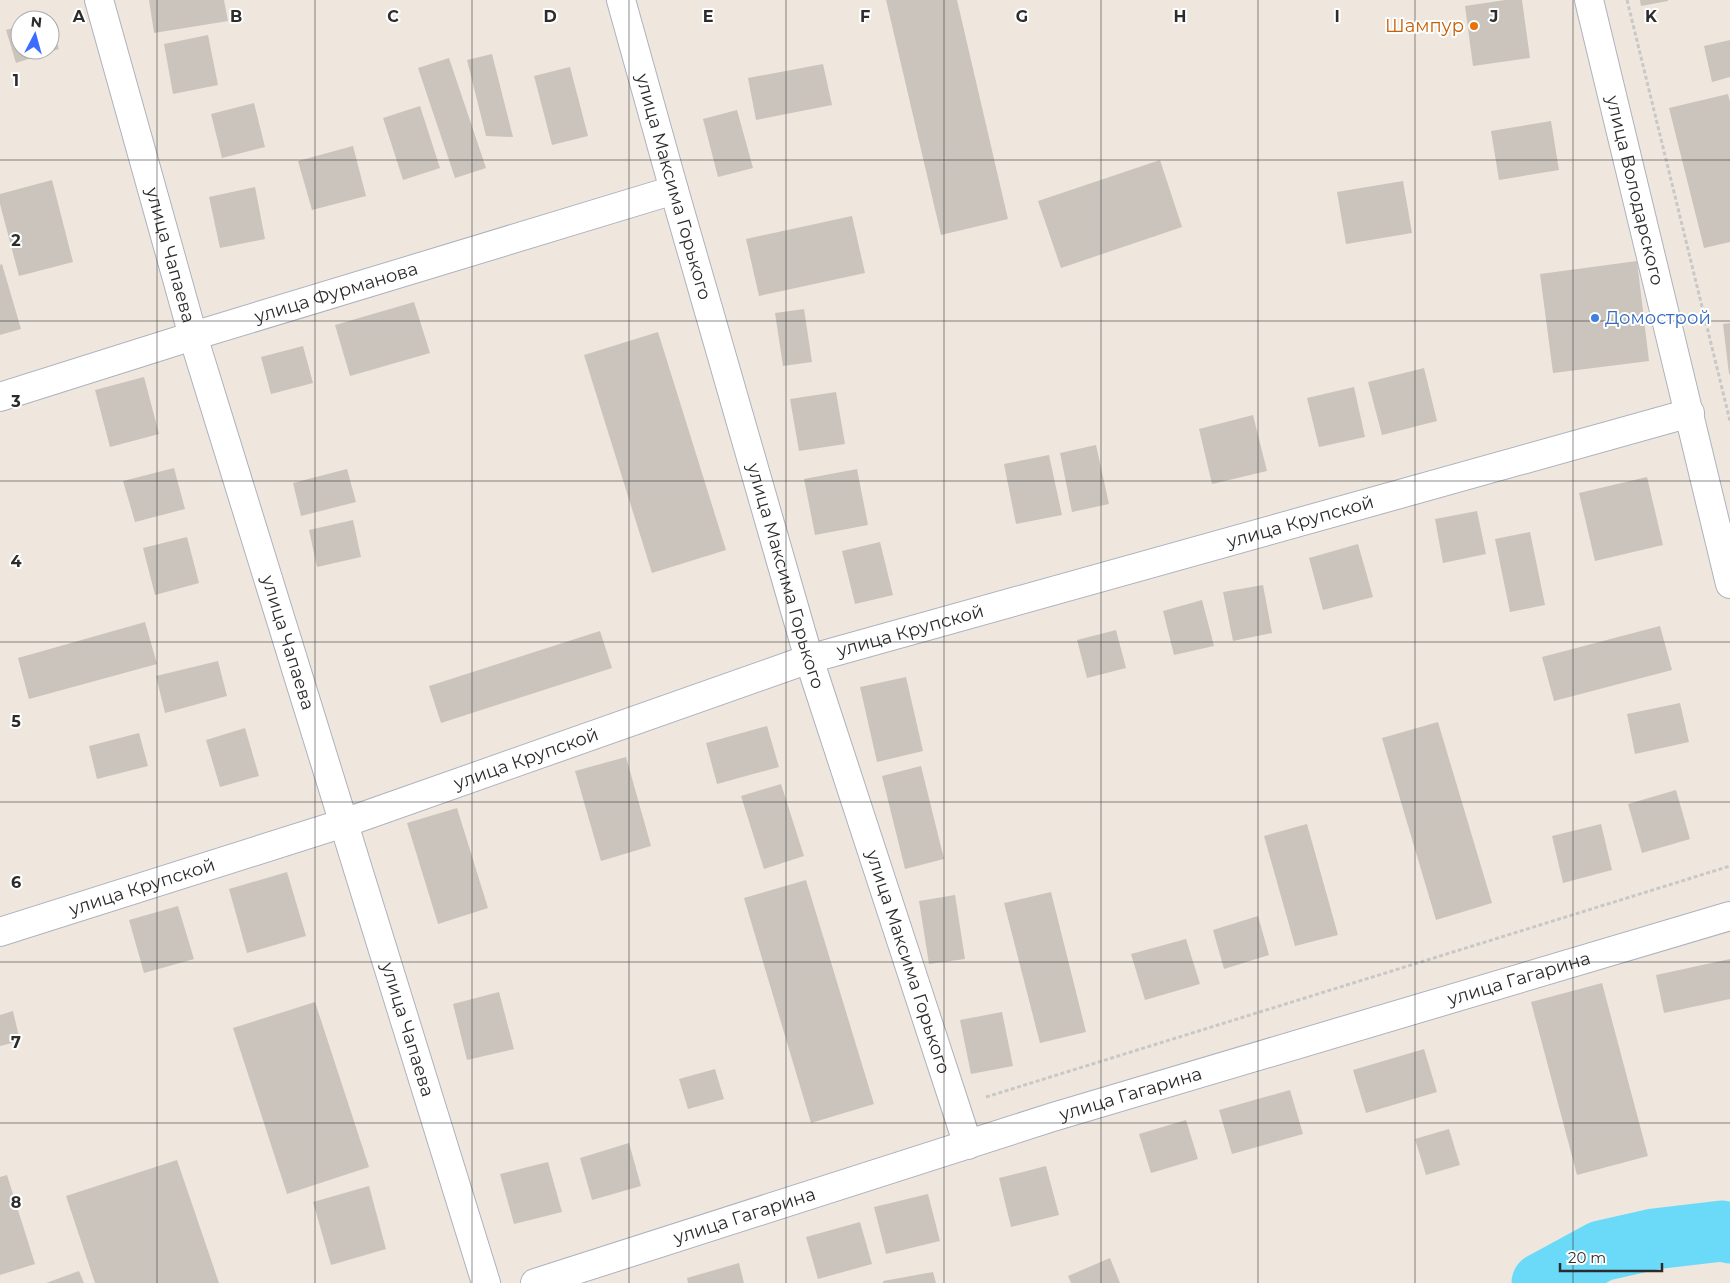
<svg xmlns="http://www.w3.org/2000/svg" width="1730" height="1283" font-family="Montserrat,sans-serif">
<rect width="100%" height="100%" fill="#efe7de"/>
<g fill="none" stroke-linecap="round" stroke-linejoin="round">
<!-- river -->
<path stroke="#6adaf8" stroke-width="61" d="M1542,1283l59,-32 53,-12 68,-8 8,2"/>
</g>
<!-- building -->
<path fill="#cac4bd" d="M149,0h75l4,21 -74,12z
M886,0h71l51,219 -67,16z
M1505,0h17l8,58 -57,8 -8,-60z
M1640,0h28v1l-27,5z
M50,20l9,29 -43,14 -10,-33 14,-4v24h30z
M208,35l10,50 -45,9 -9,-50z
M1730,40v37l-18,5 -8,-36z
M492,54l21,83 -27,-1 -19,-76z
M449,58l37,110 -31,10 -37,-110z
M823,64l9,41 -76,15 -8,-42z
M570,67l18,69 -36,9 -18,-69z
M1728,94l2,8v140l-26,6 -35,-140z
M254,103l11,44 -43,11 -11,-44z
M420,106l20,62 -37,12 -20,-62z
M737,110l16,58 -35,9 -15,-58z
M1551,121l8,49 -60,10 -8,-49z
M353,146l13,50 -54,14 -14,-49z
M1160,160l22,67 -121,41 -23,-67z
M52,180l21,82 -54,14 -19,-72v-10z
M1403,181l9,52 -66,11 -9,-52z
M255,187l10,52 -45,9 -11,-51z
M852,216l13,57 -106,23 -13,-57z
M1637,261l12,100 -96,12 -13,-99z
M2,264l19,65 -21,6v-70z
M414,302l16,51 -80,23 -15,-51z
M804,309l8,53 -29,4 -8,-53z
M1730,323v51h-1l-6,-50z
M658,332l68,218 -74,23 -68,-218z
M303,346l10,37 -42,11 -10,-37z
M1424,368l13,53 -55,14 -14,-53z
M144,377l15,57 -49,13 -15,-57z
M1354,387l11,50 -46,10 -12,-49z
M836,392l9,52 -46,7 -9,-52z
M1253,415l14,56 -55,13 -13,-55z
M1096,445l13,59 -37,8 -12,-59z
M1049,455l13,60 -46,9 -12,-60z
M174,468l11,41 -50,13 -12,-41z
M347,469l9,33 -55,14 -8,-33z
M857,469l11,56 -53,10 -11,-56z
M1647,477l16,68 -68,16 -16,-68z
M1477,511l9,43 -43,9 -8,-44z
M353,520l8,37 -44,10 -8,-37z
M1530,532l15,73 -35,7 -15,-73z
M187,537l12,46 -44,12 -12,-47z
M880,542l13,53 -38,9 -13,-53z
M1358,544l15,53 -50,13 -14,-52z
M1263,585l9,48 -39,8 -10,-49z
M1202,600l12,46 -40,9 -11,-44z
M145,622l12,42 -128,35 -11,-41z
M1660,626l12,44 -118,31 -12,-44z
M1116,630l10,38 -39,10 -10,-38z
M600,631l12,37 -171,55 -12,-37z
M218,661l9,35 -62,17 -9,-37z
M906,677l17,74 -46,11 -17,-75z
M1680,703l9,39 -54,12 -8,-40z
M1438,722l54,181 -56,17 -54,-182z
M767,726l12,41 -62,17 -11,-41z
M245,728l14,48 -39,11 -14,-47z
M139,733l9,33 -51,13 -8,-33z
M626,757l25,89 -50,15 -26,-90z
M921,766l23,93 -39,10 -23,-93z
M781,784l23,72 -40,13 -23,-73z
M1676,790l14,49 -48,14 -14,-49z
M457,808l31,100 -50,16 -31,-101z
M1307,824l31,111 -43,11 -31,-110z
M1601,824l11,46 -49,13 -11,-47z
M287,872l19,64 -59,17 -18,-64z
M806,880l68,224 -63,19 -67,-225z
M1051,892l35,140 -46,11 -36,-140z
M955,895l10,64 -36,5 -10,-63z
M178,906l16,53 -50,14 -15,-53z
M1258,916l11,39 -45,14 -11,-39z
M1186,939l14,45 -55,16 -14,-46z
M1730,959v40l-66,14 -8,-38z
M1602,983l46,173 -71,19 -46,-173z
M499,992l15,57 -47,11 -14,-56z
M315,1002l54,165 -82,27 -54,-166z
M13,1011l7,30 -20,5v-31z
M1002,1012l11,54 -42,8 -11,-54z
M1424,1049l13,43 -71,21 -13,-43z
M715,1069l9,30 -36,10 -9,-30z
M1290,1090l13,44 -71,20 -13,-44z
M1186,1120l12,39 -47,14 -12,-39z
M1449,1129l11,36 -34,10 -11,-36z
M629,1143l12,43 -49,14 -12,-42z
M177,1160l42,123h-124l-29,-87z
M548,1162l14,50 -48,12 -14,-50z
M1046,1166l13,49 -48,12 -12,-49z
M7,1175l28,89 -35,11v-98z
M369,1186l17,63 -55,16 -18,-63z
M928,1194l12,47 -54,13 -12,-47z
M860,1222l12,42 -54,15 -12,-42z
M1110,1258l10,25h-49l-3,-7z
M739,1263l5,20h-56l-1,-5z
M79,1271l5,12h-38z
M933,1272l3,11h-53v-2z"/>
<g fill="none" stroke-linecap="round" stroke-linejoin="round">
<defs>
<g id="minor">
<path id="s1" d="M0,397l193,-61 481,-146"/>
<path id="s2" d="M0,932l344,-109 465,-164 881,-246"/>
</g>
<g id="tertiary">
<path id="s3" d="M99,0l94,336 293,947"/>
<path id="s4" d="M621,0l53,190 135,469 159,486"/>
</g>
<g id="secondary">
<path id="s5" d="M1589,0l141,584"/>
<path id="s6" d="M535,1283l518,-166 677,-201"/>
</g>
</defs>
<!-- minor casing -->
<use href="#minor" stroke="#aeb2bd" stroke-width="30"/>
<!-- tertiary casing -->
<use href="#tertiary" stroke="#aeb2bd" stroke-width="30"/>
<!-- secondary casing -->
<use href="#secondary" stroke="#aeb2bd" stroke-width="30"/>
<!-- path -->
<path stroke="#c8c8c8" stroke-width="3" stroke-dasharray="4 2.5" stroke-linecap="butt" d="M1627,0l103,421
M986,1097l744,-231"/>
<!-- minor -->
<use href="#minor" stroke="#fff" stroke-width="28"/>
<!-- tertiary -->
<use href="#tertiary" stroke="#fff" stroke-width="28"/>
<!-- secondary -->
<use href="#secondary" stroke="#fff" stroke-width="28"/>
</g>
<!-- grid -->
<path fill="none" stroke="#2c2c2c" stroke-width="1" stroke-opacity="0.55" d="M157,0v1283M315,0v1283M472,0v1283M629,0v1283M786,0v1283M944,0v1283M1101,0v1283M1258,0v1283M1415,0v1283M1573,0v1283M0,160h1730M0,321h1730M0,481h1730M0,642h1730M0,802h1730M0,962h1730M0,1123h1730"/>
<!-- markers -->
<circle fill="#e8710a" stroke="#fff" stroke-width="2" cx="1474" cy="26" r="5"/>
<circle fill="#3f7fe0" stroke="#fff" stroke-width="2" cx="1595" cy="318" r="5"/>
<g text-anchor="middle" dominant-baseline="central" stroke-width="4" stroke-linejoin="round" paint-order="stroke">
<!-- food labels -->
<g font-size="18" fill="#c56008" stroke="#fff" text-anchor="end">
<text x="1464" y="26">Шампур</text>
</g>
<!-- street labels -->
<g font-size="18" fill="#2c2c2c" stroke="#fff">
<text stroke="none"><textPath href="#s4" startOffset="194">улица Максима Горького</textPath></text>
<text stroke="none"><textPath href="#s5" startOffset="196">улица Володарского</textPath></text>
<text stroke="none"><textPath href="#s3" startOffset="265">улица Чапаева</textPath></text>
<text stroke="none"><textPath href="#s1" startOffset="352">улица Фурманова</textPath></text>
<text stroke="none"><textPath href="#s2" startOffset="1364">улица Крупской</textPath></text>
<text stroke="none"><textPath href="#s4" startOffset="599">улица Максима Горького</textPath></text>
<text stroke="none"><textPath href="#s2" startOffset="959">улица Крупской</textPath></text>
<text stroke="none"><textPath href="#s3" startOffset="670">улица Чапаева</textPath></text>
<text stroke="none"><textPath href="#s2" startOffset="554">улица Крупской</textPath></text>
<text stroke="none"><textPath href="#s2" startOffset="149">улица Крупской</textPath></text>
<text stroke="none"><textPath href="#s4" startOffset="1004">улица Максима Горького</textPath></text>
<text stroke="none"><textPath href="#s6" startOffset="1030">улица Гагарина</textPath></text>
<text stroke="none"><textPath href="#s3" startOffset="1075">улица Чапаева</textPath></text>
<text stroke="none"><textPath href="#s6" startOffset="625">улица Гагарина</textPath></text>
<text stroke="none"><textPath href="#s6" startOffset="220">улица Гагарина</textPath></text>
</g>
<!-- shop labels -->
<g font-size="18" fill="#366cbe" stroke="#fff" text-anchor="start">
<text x="1605" y="318">Домострой</text>
</g>
</g>
<g font-size="16" text-anchor="middle" font-weight="bold" fill="#2c2c2c" stroke="#fff" stroke-width="4" stroke-linejoin="round" paint-order="stroke">
<text x="79" y="22">A</text>
<text x="236" y="22">B</text>
<text x="393" y="22">C</text>
<text x="550" y="22">D</text>
<text x="708" y="22">E</text>
<text x="865" y="22">F</text>
<text x="1022" y="22">G</text>
<text x="1180" y="22">H</text>
<text x="1337" y="22">I</text>
<text x="1494" y="22">J</text>
<text x="1651" y="22">K</text>
<text x="16" y="86">1</text>
<text x="16" y="246">2</text>
<text x="16" y="407">3</text>
<text x="16" y="567">4</text>
<text x="16" y="727">5</text>
<text x="16" y="888">6</text>
<text x="16" y="1048">7</text>
<text x="16" y="1208">8</text>
</g>
<!-- north arrow -->
<g transform="translate(35 35) rotate(6)"><circle r="24" fill="#ffffff" stroke="#ababab"/>
<path d="M0-4L9 19L0 12L-9 19Z" fill="#3b6bff"/>
<text y="-8" font-size="14" font-weight="bold" text-anchor="middle" fill="#2c2c2c">N</text>
</g>
<!-- scale -->
<path d="M1560 1263v8h102v-8" fill="none" stroke="#2c2c2c" stroke-width="2.5"/>
<text x="1568" y="1263" font-size="15" fill="#2c2c2c" stroke="#ffffff" stroke-width="4" paint-order="stroke">20 m</text>
</svg>
